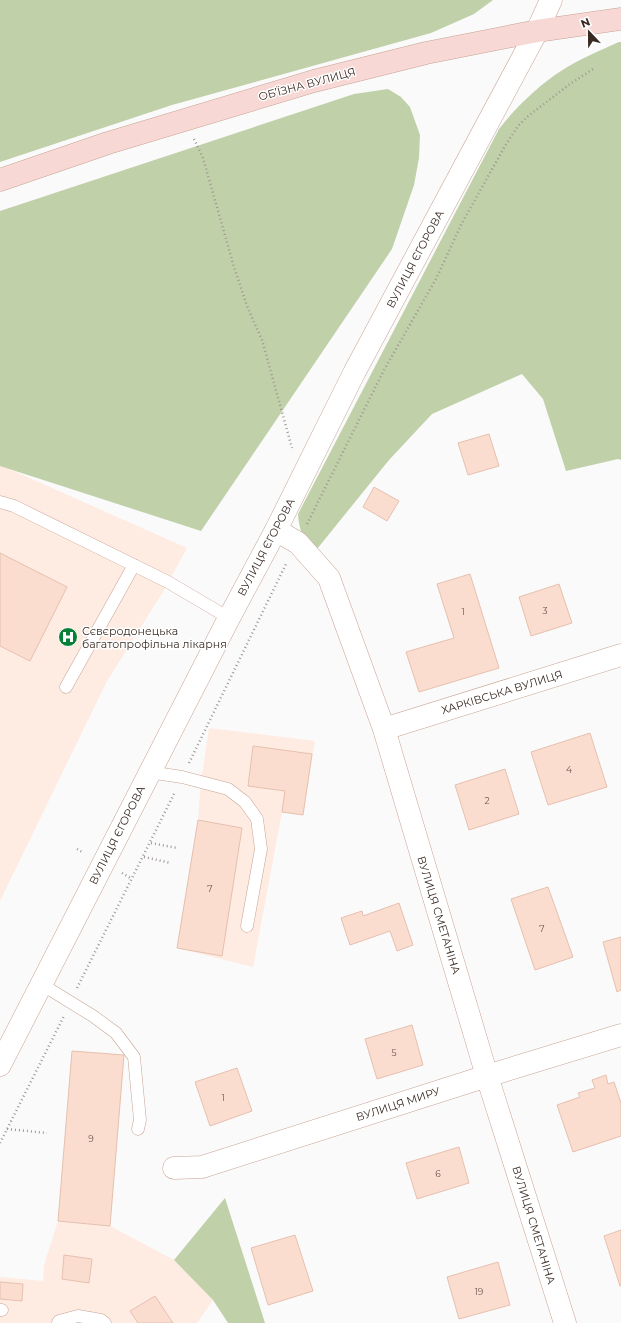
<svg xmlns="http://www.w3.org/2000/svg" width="621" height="1323" font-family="Montserrat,sans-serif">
<rect width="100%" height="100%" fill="#fafafa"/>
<!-- built -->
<path fill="#feebe2" d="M0,465l187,83 -23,42 -58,93 -106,218z
M209,728l106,13 -12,74 -21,-3 -29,155 -76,-19 21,-128 3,-38z
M58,1221l52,5 64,34 39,40 -16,23h-197v-46l43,4 1,-16z"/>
<!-- green -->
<path fill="#c0d0a9" d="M0,0h493l-19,14 -43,19 -259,72 -172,57z
M619,42h2v418l-3,-1 -52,12 -23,-72 -21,-25 -90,40 -43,46 -72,89c-14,-8 -18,-19 -19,-35l201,-385c16,-21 40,-44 62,-58 18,-12 38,-20 58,-29z
M388,89l13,8 9,10 10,28 -1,23 -5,27 -22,64 -191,282 -201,-65v-255l354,-117z
M225,1198l40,125h-37l-15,-23 -39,-40z"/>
<!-- building -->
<path fill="#fbddcf" stroke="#e6c0af" d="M489,434l10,32 -31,9 -10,-32z
M374,487l25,14 -12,20 -24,-14z
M0,553l67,34 -37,74 -30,-15z
M470,574l29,94 -80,24 -13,-40 48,-14 -17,-54z
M559,584l13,39 -41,13 -12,-39z
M590,733l17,54 -59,18 -17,-53z
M253,746l59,8 -9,61 -21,-3 3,-21 -37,-5z
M505,769l14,45 -50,16 -14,-45z
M198,820l44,8 -20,128 -45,-8z
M548,887l25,70 -38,13 -24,-71z
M399,903l14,42 -16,6 -7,-20 -40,14 -9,-27 21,-7 1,5z
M621,937v53l-4,2 -14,-50z
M412,1025l11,40 -46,14 -12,-40z
M72,1051l52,4 -14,171 -52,-5z
M237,1068l15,43 -42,15 -15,-44z
M606,1075l2,9 6,-2 7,21v33l-48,16 -16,-47 23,-8 -2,-4 17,-5 -3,-8z
M459,1147l10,36 -52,16 -11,-36z
M621,1230v56h-1l-16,-50z
M295,1235l18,56 -45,14 -17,-57z
M64,1255l28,4 -3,24 -27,-4z
M498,1262l12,43 -51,14 -12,-42z
M0,1282l23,2 -1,17 -22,-2z
M155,1296l18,27h-35l-8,-12z"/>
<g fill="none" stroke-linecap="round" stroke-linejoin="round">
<defs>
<path id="service" d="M0,502l14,4 154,76 61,36
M66,687l68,-122
M149,772l33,5 46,12 17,13 12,17 4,30 -14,77
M41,984l52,32 23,17 18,24 6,63 -2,9
M0,1310h2
M58,1323l1,-2 19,-5 23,4 4,3"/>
<path id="minor" d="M276,530l22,13 31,35 55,151 103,347 78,247
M384,729l237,-74
M174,1168l28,-1 285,-91 134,-41"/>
<path id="tertiary" d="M0,1065l229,-447 47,-88 78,-157 183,-342 14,-31"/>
<path id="secondary" d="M0,180l108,-37 206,-62 112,-28 111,-22 84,-12"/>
</defs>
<!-- service casing -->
<use href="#service" stroke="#c7a393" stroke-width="13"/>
<!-- minor casing -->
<use href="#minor" stroke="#c7a393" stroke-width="23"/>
<!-- tertiary casing -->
<use href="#tertiary" stroke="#c7a393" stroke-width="23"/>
<!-- secondary casing -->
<use href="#secondary" stroke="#c7a393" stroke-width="23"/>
<!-- path -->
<path stroke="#9e9794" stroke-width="2.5" stroke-dasharray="1 3" stroke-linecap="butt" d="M194,139l9,19 31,109 13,39 15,34 30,108
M307,524l77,-154 52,-91 25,-54 44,-79 13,-20 9,-9 43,-33 23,-15
M189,763l98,-201
M151,843l26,5
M77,849l7,4
M144,857l27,6
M122,873l10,6
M77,988l98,-196
M7,1129l40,4
M0,1143l64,-127"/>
<!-- service -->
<use href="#service" stroke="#fff" stroke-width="12"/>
<!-- minor -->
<use href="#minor" stroke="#fff" stroke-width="22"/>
<!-- tertiary -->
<use href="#tertiary" stroke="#fff" stroke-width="22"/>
<!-- secondary -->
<use href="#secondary" stroke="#f8d8d4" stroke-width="22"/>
</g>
<!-- icons -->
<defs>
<symbol id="hospital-disc" viewBox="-11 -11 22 22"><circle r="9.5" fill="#098038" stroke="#fff"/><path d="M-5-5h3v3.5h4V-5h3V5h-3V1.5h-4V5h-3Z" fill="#fff"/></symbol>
</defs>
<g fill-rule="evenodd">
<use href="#hospital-disc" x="57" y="626" width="22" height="22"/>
</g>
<g text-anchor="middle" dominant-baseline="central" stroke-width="3" stroke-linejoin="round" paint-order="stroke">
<!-- number labels -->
<g font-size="9" fill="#69574e">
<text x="545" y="610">3</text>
<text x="463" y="611">1</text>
<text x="569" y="769">4</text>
<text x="487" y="800">2</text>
<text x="210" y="888">7</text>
<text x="542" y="928">7</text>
<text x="394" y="1052">5</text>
<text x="223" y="1097">1</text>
<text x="91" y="1138">9</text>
<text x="438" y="1173">6</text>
<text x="479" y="1291">19</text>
</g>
<!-- street labels -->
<g font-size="11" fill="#382a23" stroke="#fff">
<text transform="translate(307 84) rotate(-15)">ОБ’ЇЗНА ВУЛИЦЯ</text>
<text transform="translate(415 259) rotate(-62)">ВУЛИЦЯ ЄГОРОВА</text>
<text transform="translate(266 547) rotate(-62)">ВУЛИЦЯ ЄГОРОВА</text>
<text transform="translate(502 692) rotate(-17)">ХАРКІВСЬКА ВУЛИЦЯ</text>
<text transform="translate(117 835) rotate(-63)">ВУЛИЦЯ ЄГОРОВА</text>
<text transform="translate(439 915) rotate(73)">ВУЛИЦЯ СМЕТАНІНА</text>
<text transform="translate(398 1104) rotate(-18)">ВУЛИЦЯ МИРУ</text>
<text transform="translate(534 1225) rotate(73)">ВУЛИЦЯ СМЕТАНІНА</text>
</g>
<!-- poi labels -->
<g font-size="11" fill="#382a23" stroke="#fff" text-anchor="start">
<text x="82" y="631">Сєвєродонецька<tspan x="82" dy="13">багатопрофiльна лiкарня</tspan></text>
</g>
</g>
<!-- north arrow -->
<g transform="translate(589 32) rotate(338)" stroke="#ffffff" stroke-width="3" paint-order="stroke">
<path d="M0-3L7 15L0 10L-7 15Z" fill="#382a23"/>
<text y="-6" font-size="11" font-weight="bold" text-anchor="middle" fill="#382a23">N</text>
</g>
</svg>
